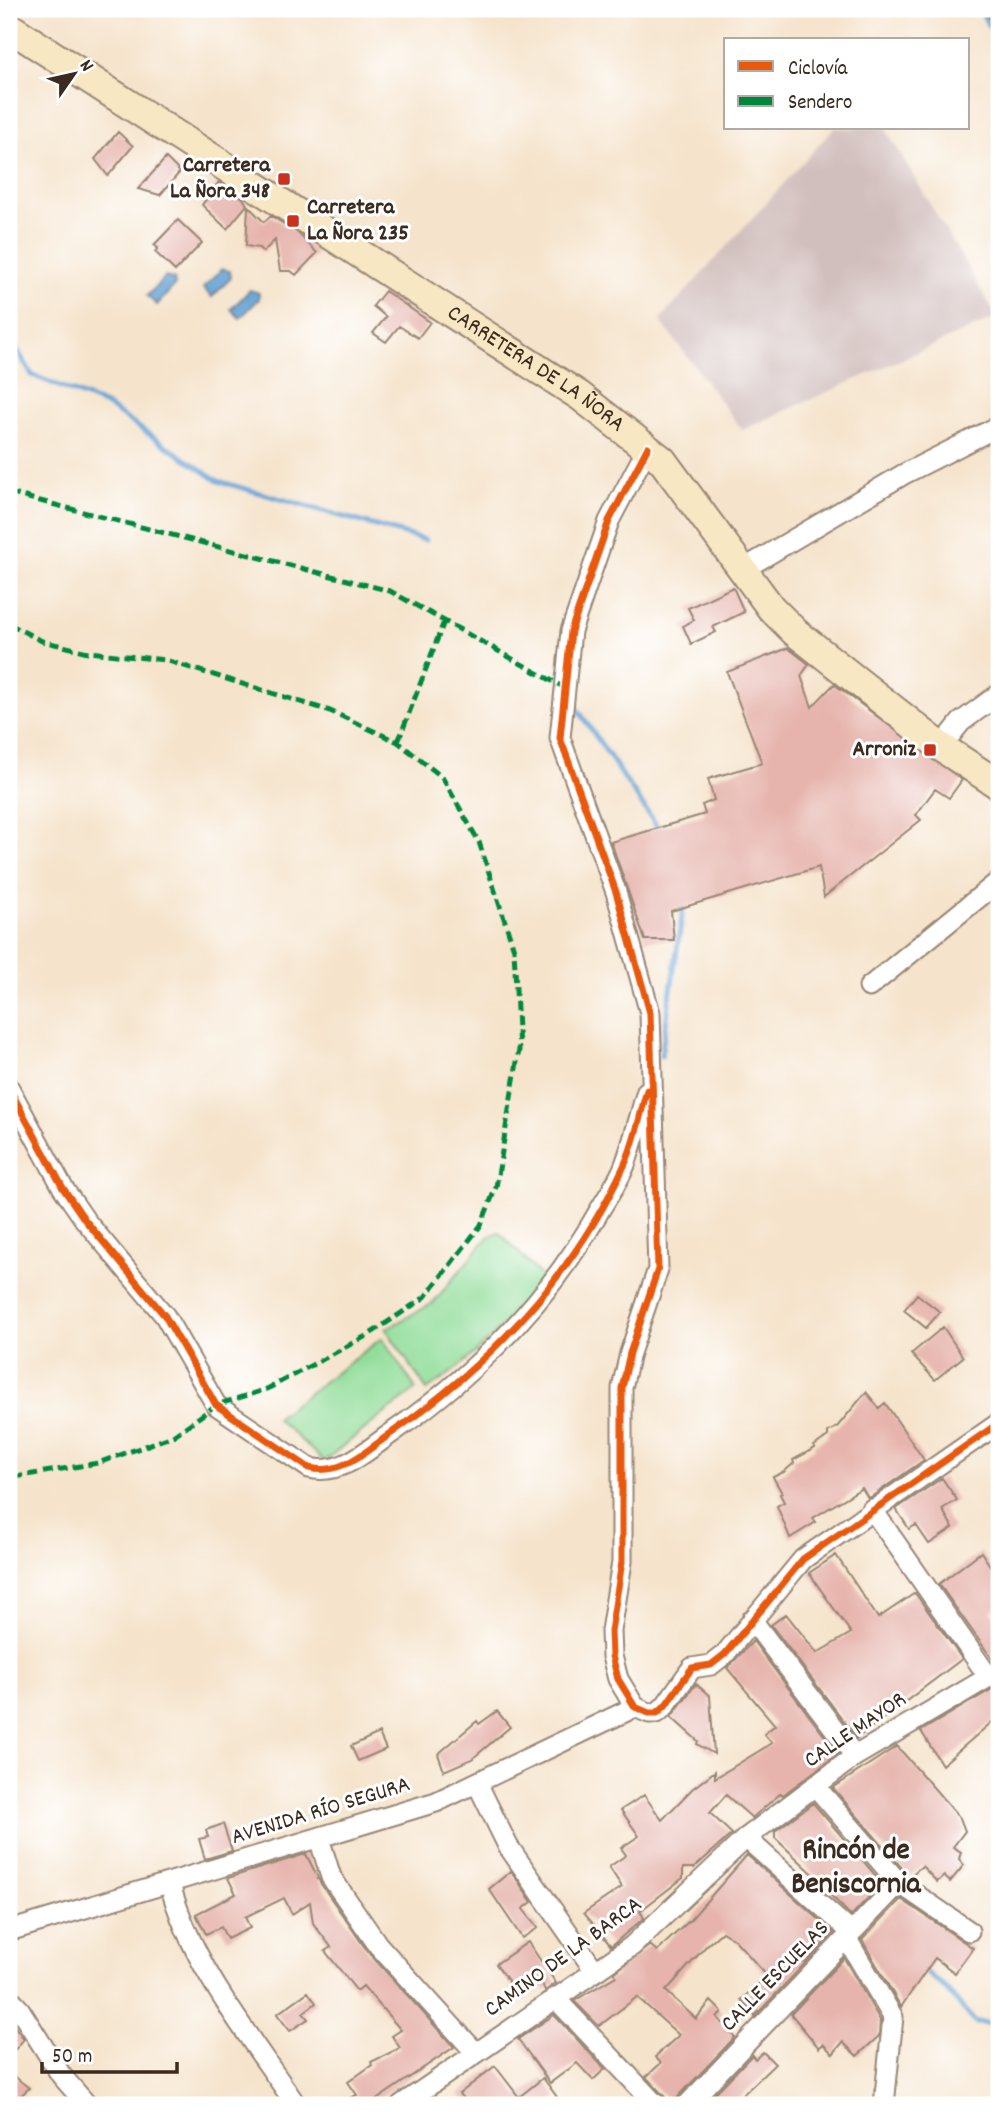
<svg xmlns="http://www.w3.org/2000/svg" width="1008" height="2114" font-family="Dekko,sans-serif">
<rect width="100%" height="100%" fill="#fff"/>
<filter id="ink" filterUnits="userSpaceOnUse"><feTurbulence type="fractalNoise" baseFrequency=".0143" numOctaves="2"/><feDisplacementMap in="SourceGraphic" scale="14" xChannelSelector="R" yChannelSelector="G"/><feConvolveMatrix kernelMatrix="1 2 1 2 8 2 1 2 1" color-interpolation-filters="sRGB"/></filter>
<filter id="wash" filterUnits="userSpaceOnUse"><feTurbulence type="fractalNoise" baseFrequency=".00686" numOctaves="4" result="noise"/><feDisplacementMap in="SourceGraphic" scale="28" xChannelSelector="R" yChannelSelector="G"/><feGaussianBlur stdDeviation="1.57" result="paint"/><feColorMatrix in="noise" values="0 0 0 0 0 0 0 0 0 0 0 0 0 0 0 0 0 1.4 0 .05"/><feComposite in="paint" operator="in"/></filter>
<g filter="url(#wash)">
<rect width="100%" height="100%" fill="#f5e3cb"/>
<!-- industrial -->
<path fill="#d1bfbd" d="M834,128h51l112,189 -255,113 -82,-110z"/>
<!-- green -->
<path fill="#91dd9a" stroke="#66845c" stroke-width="2" d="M499,1232l44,46c-35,44 -69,81 -116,112l-41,-61 47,-26 55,-66z
M382,1338l34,51 -92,72 -48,-43z"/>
<!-- water -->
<path fill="#5f9fd2" stroke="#4d6478" stroke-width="2" d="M222,269l8,2 1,7 -19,19 -9,-9z
M165,277l9,2 1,6 -18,20 -10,-9z
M250,290l9,3v6l-19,19 -9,-9z"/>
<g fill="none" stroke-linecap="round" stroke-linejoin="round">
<!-- stream -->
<path stroke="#5f9fd2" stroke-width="5" d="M980,9l19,36
M9,336l23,39 74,30 112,76 207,59
M574,704l82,121
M661,1056l22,-146
M920,1968l22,17 34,38h23"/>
</g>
<g id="blocks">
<!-- building -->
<path fill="#e6b4ac" d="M118,132l15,14 -25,30 -13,-17z
M166,158l14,14 -20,23 -22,-6z
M219,182l24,16 4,7 -20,24 -25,-24z
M248,206l16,16 7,-6 27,17 19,20 -21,22 -5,-4h-11l-5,-31 -12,12 -4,-4 -13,-2z
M178,220l24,23 -27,28 -20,-19 3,-4 -4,-3z
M385,291l45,31 -12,16 -19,-12 -13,16 -13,-9 13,-16 -13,-11z
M733,587l11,25 -31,15 3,5 -25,12 -8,-18 11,-6 -6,-12z
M788,648l21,16 -8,12 11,31 22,-23 128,96 -13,18 -14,-9 -19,26 5,5 -97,77 -5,-30 -148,44 3,29h-29l-34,-98 94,-28 -3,-9 12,-5 -6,-21 54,-16 -35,-91z
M917,1294l23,18 -14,16 -22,-18z
M943,1327l20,30 -28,23 -24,-26z
M866,1392l13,16 6,-5 39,57 -53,37 -3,1 -6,-10 -49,30 3,4 -26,16 -13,-32 7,-4 -4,-8 2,-1 -9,-16 11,-5 10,-9 -1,-3 22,-12 -1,-2 14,-10v-4l9,-5z
M942,1478l15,22 -15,9 11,19 -24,16 -13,-19 -7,4 -13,-20z
M981,1552l18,27v26l-8,6 8,12v36l-6,1 -54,-76z
M836,1555l42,63 37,-25 47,66 -105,79 -86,-113 15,-11 31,39 34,-20 -42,-60z
M753,1641l85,113 -55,41 -2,-2 -29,25 -26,-23 -16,18 22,21 -38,34h-11v10l-43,33 4,7 -33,28 -27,-33 38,-26 -13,-20 17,-12 -5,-7 18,-12 -18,-26 23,-15 18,25 30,-31 23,-18v7l57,-35 -8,-9 11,-9 -48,-57z
M696,1684l14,12 4,58 -17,-10 1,-3 -27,-24z
M999,1685v31l-57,49 -21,-34z
M497,1711l13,16 -38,32 -28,12 -6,-17 39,-33 2,3z
M379,1733l7,16 -28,12 -7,-15z
M897,1746l63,72 5,13 -12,16 8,5 -2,7 5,6 -14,17 -6,-6 -7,6 -15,-16 -12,10 -3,-2 -74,-86z
M813,1803l69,80 -31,33 -28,-29 2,-2 -50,-47v-7z
M223,1824l9,27 -27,8 -6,-20 9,-2 -2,-7z
M306,1854l15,30 47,68 86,95 -85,58h-35l23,-10 -9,-13 24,-17 -1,-3 29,-14 -8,-12 9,-6 -38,-44 -6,5 -32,-40 6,-4 -18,-24 -3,-21 -18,12 -8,-16 -39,19 5,11 -23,11 -6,-12 -15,7 -10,-20 40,-20 -8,-16z
M747,1855l87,78 -79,83 -14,-16 26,-24 -32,-36 -13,-8 -15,13 -41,46 30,28 15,-18 11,11 -5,5 18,20 -57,60 -3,8h-7l-3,-8 -19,-20 15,-14 -6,-6 24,-22 -42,-38 -38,29 -25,-25 42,-25 -2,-3 36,-28 7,6 33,-31z
M511,1871l21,31 -9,7 15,19 -16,10 -33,-49z
M901,1899l72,49 -18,25 -20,-15 -34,49 -39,-67z
M528,1942l28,41 -11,8 -4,-10 -22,15 -23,-32z
M844,1958l36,62 -1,16 -22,20 -14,-14 -10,12 -10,-10 -4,4 -28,-34z
M308,1992l8,11 -13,10 5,6 -18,12 -13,-17z
M554,2015l51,54 -12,11 -16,-17 -27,20 -32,-44z
M9,2019l15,20 -15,18z
M763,2052l12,12 -43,41h-28l48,-50 3,4z
M495,2066l24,31 24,-19 14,19 -10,8h-78l-10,-11z
M9,2072l20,16 -18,17h-2z"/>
</g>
</g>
<g filter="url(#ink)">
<use href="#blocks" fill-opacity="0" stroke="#988674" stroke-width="2"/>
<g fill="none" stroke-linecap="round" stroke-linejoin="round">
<defs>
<path id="street" d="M998,9l1,5
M648,447l-39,74 -38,110 -11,107 56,154 34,121 8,256 -28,84 -8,35v174l-11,69 1,25 6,23 17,28 14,6h8l8,-7 27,-38 19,-3 14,-11 78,-95 196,-136
M742,570l162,-96 95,-48
M941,747l20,-25 38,-28
M869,987l130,-106
M9,1088l54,100 22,32 80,96 51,89 93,63c33,8 58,-18 84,-36 84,-59 154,-129 205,-219 9,-16 22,-33 28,-51 8,-23 14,-47 21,-71
M872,1509l116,167
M752,1620l103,136
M477,1783l31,63 87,125
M816,1787l83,96
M319,1838l12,39 47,68 98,108
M746,1838l106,95
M170,1884c21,81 80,152 126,221
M9,1931l427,-129 199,-95
M847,1939l46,78 -9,88
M9,1998l11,12 41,65 26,30
M555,1998l101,107
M401,2105l231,-159 114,-108 109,-82 144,-85
M687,2105l212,-222 70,48"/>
<g id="secondary">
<path id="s1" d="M9,27l571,369 82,64 109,148 24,24 146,115 58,38"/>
</g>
</defs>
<!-- street casing -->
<use href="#street" stroke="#988674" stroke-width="23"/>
<!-- secondary casing -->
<use href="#secondary" stroke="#988674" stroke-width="32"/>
<!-- street -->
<use href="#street" stroke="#fff" stroke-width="19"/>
<!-- secondary -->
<use href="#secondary" stroke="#f8e7c3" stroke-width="28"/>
<!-- quiet -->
<path stroke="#00873e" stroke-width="5" stroke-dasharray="10 5" stroke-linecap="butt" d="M9,493l381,98 175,97
M9,624l33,17 46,11 77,8 165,51 68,31 44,35 37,65 35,107 5,101 -23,137 -15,38 -56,72 -55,37 -103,55 -51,16 -43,31 -75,27 -89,15
M398,742l47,-123"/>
<defs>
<path id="cycleway" d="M648,447l-39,74 -38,110 -11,107 56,154 34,121 8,256 -28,84 -8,35v174l-11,69 1,25 6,23 17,28 14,6h8l8,-7 27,-38 19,-3 14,-11 78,-95 196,-136
M9,1088l54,100 22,32 80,96 51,89 93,63c33,8 58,-18 84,-36 98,-69 180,-156 231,-266 11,-23 16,-51 23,-76"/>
</defs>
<!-- cycleway casing -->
<use href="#cycleway" stroke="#fff" stroke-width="11"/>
<!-- cycleway -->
<use href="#cycleway" stroke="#e8590c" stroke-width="7"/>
</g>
</g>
<!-- markers -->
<g fill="#c8321e" stroke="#fff" stroke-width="2.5">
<rect x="277" y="172" width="14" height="14" rx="3.5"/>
<rect x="286" y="214" width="14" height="14" rx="3.5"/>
<rect x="923" y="743" width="14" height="14" rx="3.5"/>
</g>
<g text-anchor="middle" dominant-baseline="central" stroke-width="6" stroke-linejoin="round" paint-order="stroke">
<!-- poi labels -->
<g font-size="23" font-weight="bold" fill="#3b2a1e" stroke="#fff" text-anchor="end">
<text x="270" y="166">Carretera<tspan x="270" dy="26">La Ñora 348</tspan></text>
<text x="307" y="208" text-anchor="start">Carretera<tspan x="307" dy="26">La Ñora 235</tspan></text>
<text x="916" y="750">Arroniz</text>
</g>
<!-- street labels -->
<g font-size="23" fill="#3b2a1e" stroke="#fff">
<text stroke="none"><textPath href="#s1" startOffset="628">CARRETERA DE LA ÑORA</textPath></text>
<text transform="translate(856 1731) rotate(-34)">CALLE MAYOR</text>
<text transform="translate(321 1812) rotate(-17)">AVENIDA RÍO SEGURA</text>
<text transform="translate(564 1958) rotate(-36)">CAMINO DE LA BARCA</text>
<text transform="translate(776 1977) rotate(-46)">CALLE ESCUELAS</text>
</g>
<!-- district labels -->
<g font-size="30" font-weight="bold" fill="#3b2a1e" stroke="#fff">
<text x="856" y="1852">Rincón de<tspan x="856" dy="34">Beniscornia</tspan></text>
</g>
</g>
<!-- margin -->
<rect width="1008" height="2114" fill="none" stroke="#fff" stroke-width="35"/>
<!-- legend -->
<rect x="724" y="38" width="245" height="91" fill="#ffffff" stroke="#b1aaa5" stroke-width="2"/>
<rect x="738" y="61" width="35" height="10" fill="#e8590c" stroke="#b1aaa5" stroke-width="2"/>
<text x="788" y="74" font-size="21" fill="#3b2a1e">Ciclovía</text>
<rect x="738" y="96" width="35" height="10" fill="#00873e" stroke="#b1aaa5" stroke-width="2"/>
<text x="788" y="108" font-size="21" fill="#3b2a1e">Sendero</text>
<!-- north arrow -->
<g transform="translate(74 74) rotate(56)" stroke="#ffffff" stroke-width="5" paint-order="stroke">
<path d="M0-5L12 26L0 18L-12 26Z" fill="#3b2a1e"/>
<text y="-10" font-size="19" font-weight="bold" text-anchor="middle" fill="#3b2a1e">N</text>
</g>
<!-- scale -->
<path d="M42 2062v10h135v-10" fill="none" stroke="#3b2a1e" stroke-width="3.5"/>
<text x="52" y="2062" font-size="21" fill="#3b2a1e" stroke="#ffffff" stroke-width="5" paint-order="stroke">50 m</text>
</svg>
